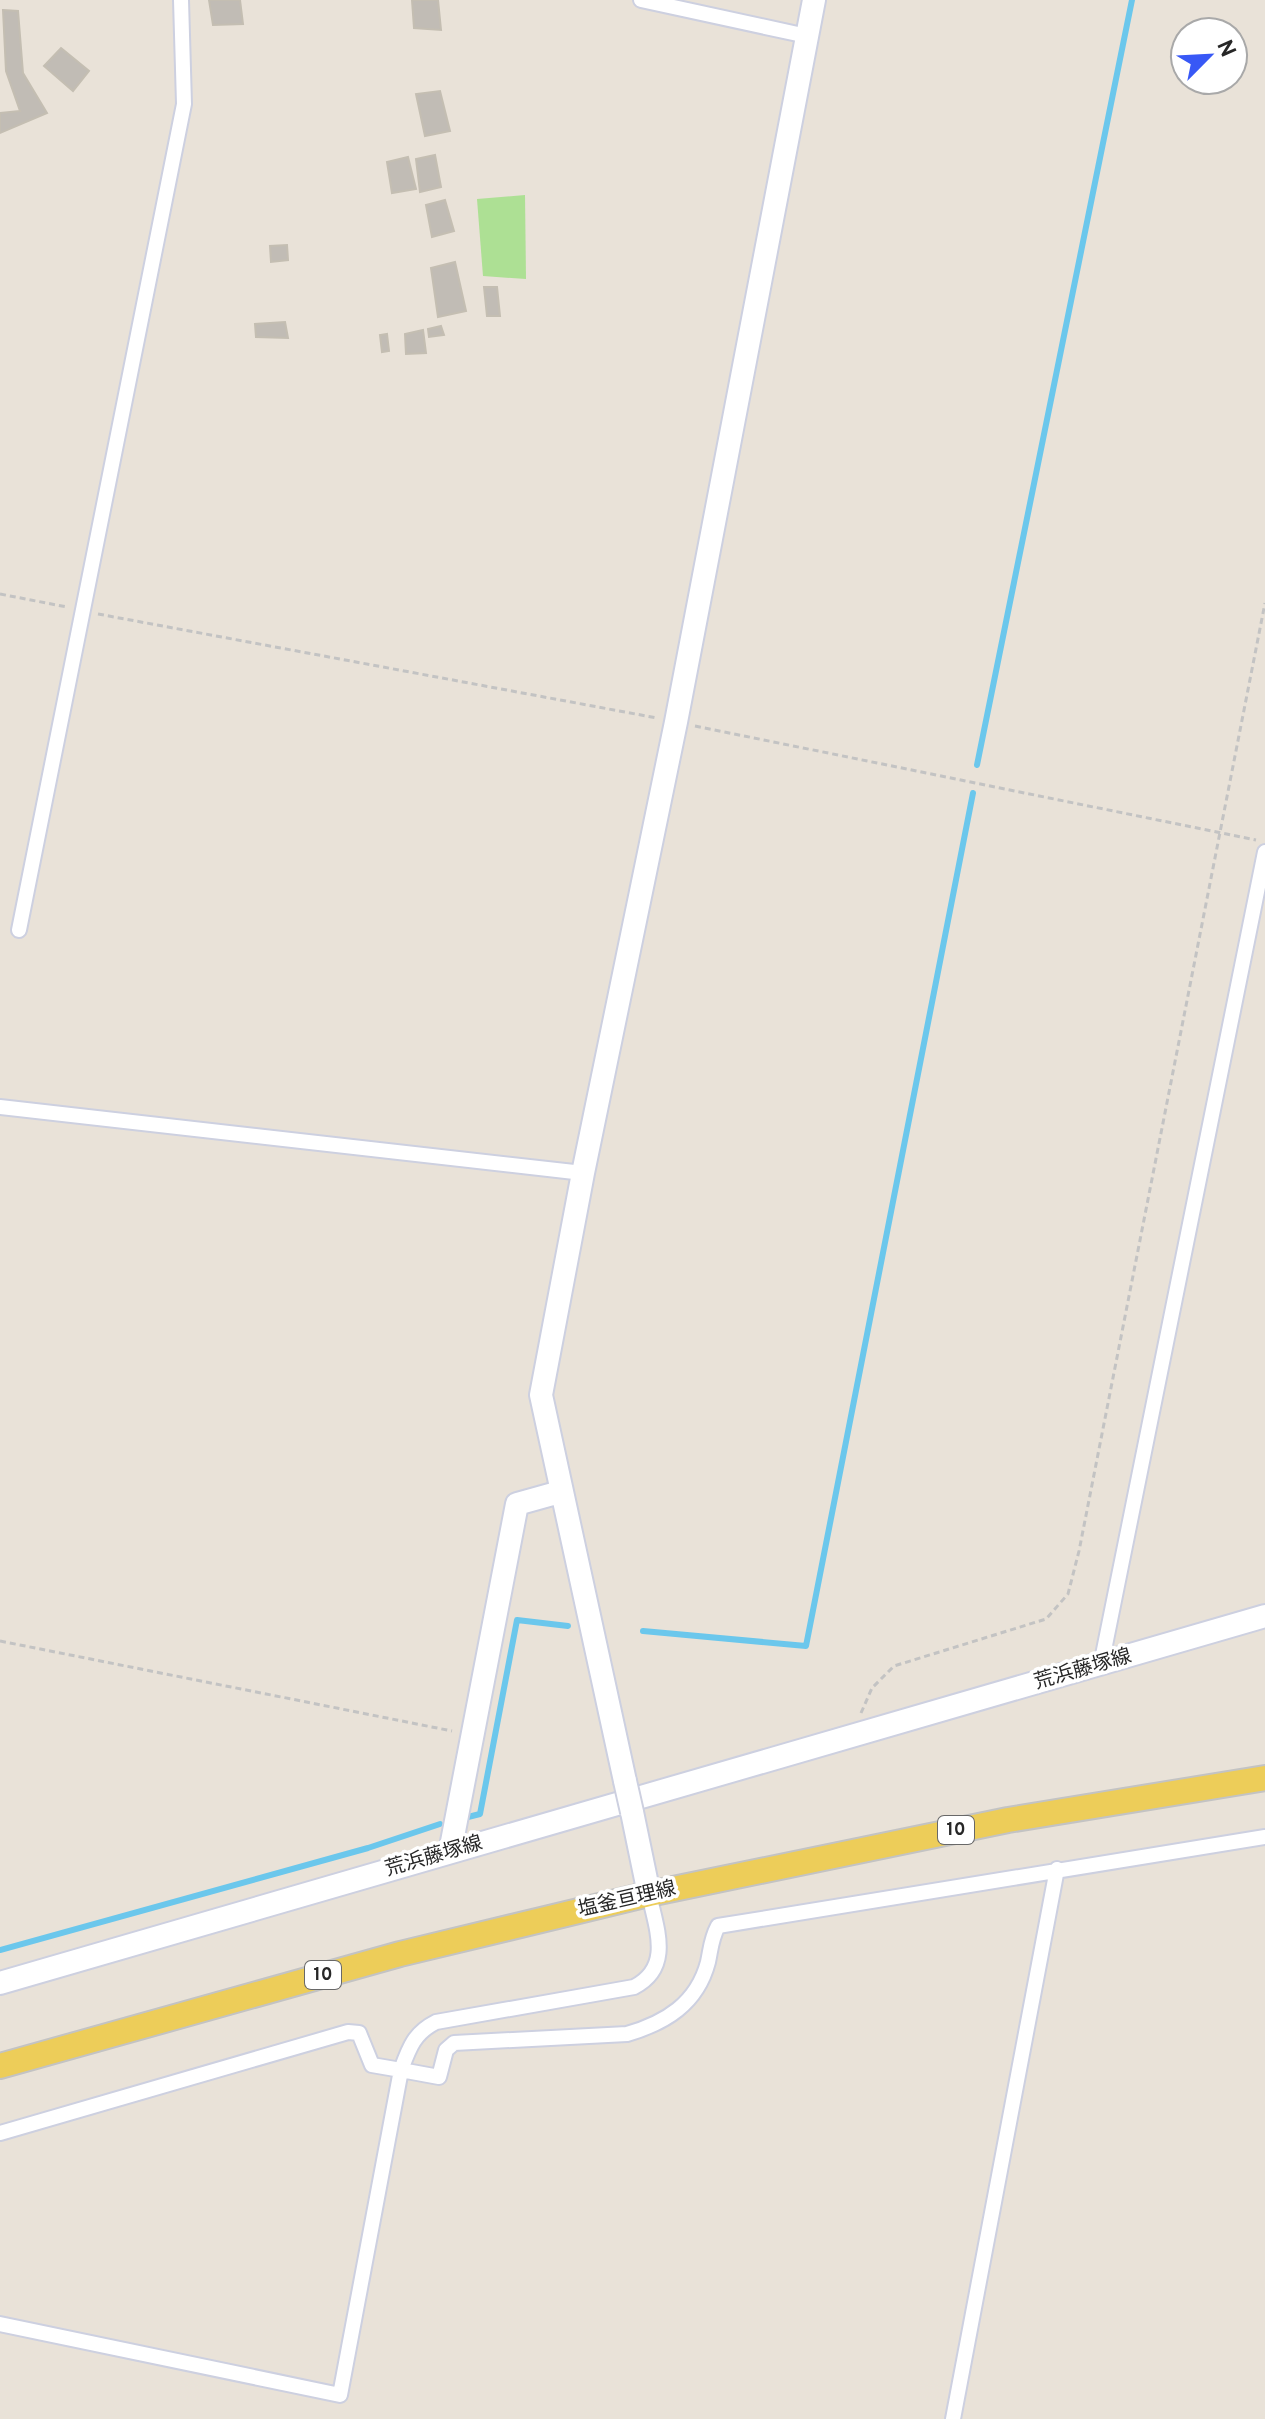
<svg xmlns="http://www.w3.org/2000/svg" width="1265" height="2419" font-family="Overpass,'Noto Sans JP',sans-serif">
<rect width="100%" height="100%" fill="#e9e2d8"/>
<!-- green -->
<path fill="#ade094" d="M525,195l1,84 -43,-3 -6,-77z"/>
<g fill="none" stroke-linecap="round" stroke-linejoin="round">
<!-- stream -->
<path stroke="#6bc7ec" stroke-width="6" d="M977,765l155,-765
M643,1631l163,15 167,-853
M468,1817l12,-3 37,-194 51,6
M0,1950l368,-102 72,-24"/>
</g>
<!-- building -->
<path fill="#c1bcb5" stroke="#c4beb2" stroke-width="2" d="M209,0h31l3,24 -30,1z
M412,0h26l3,30 -27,-2z
M3,10l15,1 5,62 24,40 -47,20v-20l20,-2 -14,-40z
M61,48l28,23 -16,20 -29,-25z
M440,91l10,40 -25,5 -9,-42z
M435,155l6,32 -21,5 -4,-33z
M408,157l8,32 -24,4 -5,-31z
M445,200l9,31 -22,6 -6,-32z
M287,245l1,15 -17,2 -1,-16z
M455,262l11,49 -28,6 -7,-49z
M484,287h13l3,29h-13z
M285,322l3,16 -32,-1 -1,-13z
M441,326l3,9 -15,2 -1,-8z
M423,330l3,23 -20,1 -1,-20z
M387,334l2,17 -7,1 -2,-17z"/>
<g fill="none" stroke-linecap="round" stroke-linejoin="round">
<defs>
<path id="street" d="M641,0l166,36
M19,930l165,-826 -3,-104
M0,1107l583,66
M1101,1665l164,-813
M0,2133l348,-101 11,1 13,32 29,5c8,-22 13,-37 35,-48l198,-35c39,-20 22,-59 15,-93
M0,2324l340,71 61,-325 38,7 7,-27 8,-7 173,-9c38,-11 70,-30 81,-72 3,-14 3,-23 10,-36l547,-89
M953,2419l104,-550"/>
<path id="secondary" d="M625,1781l-84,-386 42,-222 93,-451 138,-722
M632,1812l17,82
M450,1852l67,-348 43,-12
M0,1983l1265,-367"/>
<path id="primary" d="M0,2066l400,-112 249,-60 359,-74 257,-42"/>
</defs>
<!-- street casing -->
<use href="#street" stroke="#cdd0e0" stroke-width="18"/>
<!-- secondary casing -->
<use href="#secondary" stroke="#cdd0e0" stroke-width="26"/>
<!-- primary casing -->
<use href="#primary" stroke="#c3c3c3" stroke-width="28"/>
<!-- path -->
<path stroke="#c3c3c3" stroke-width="3" stroke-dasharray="6 4" stroke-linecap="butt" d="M0,594l67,13
M98,614l559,104
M695,726l561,114
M0,1641l452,90
M861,1713l11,-25 22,-22 152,-47 22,-25 11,-43 186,-948"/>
<!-- street -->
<use href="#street" stroke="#fff" stroke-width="14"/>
<!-- secondary -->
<use href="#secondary" stroke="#fff" stroke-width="22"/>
<!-- primary -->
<use href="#primary" stroke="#edcd59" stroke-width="24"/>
<defs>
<path id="secondary-bridge" d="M625,1781l7,31"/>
</defs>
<!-- secondary-bridge casing -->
<use href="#secondary-bridge" stroke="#cdd0e0" stroke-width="26" stroke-linecap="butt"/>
<!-- secondary-bridge -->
<use href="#secondary-bridge" stroke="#fff" stroke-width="22"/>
</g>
<g text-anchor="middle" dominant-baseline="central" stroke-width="7" stroke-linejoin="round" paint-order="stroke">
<!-- shield labels -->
<g fill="#fff" stroke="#686868" stroke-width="2">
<rect x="938" y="1816" width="36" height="28" rx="6"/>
<rect x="305" y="1961" width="36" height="28" rx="6"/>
</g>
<g font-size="18" font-weight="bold" fill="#272727">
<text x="956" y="1830">10</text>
<text x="323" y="1975">10</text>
</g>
<!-- street labels -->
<g font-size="20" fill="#272727" stroke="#fff">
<text transform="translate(1083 1670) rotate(-16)">荒浜藤塚線</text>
<text transform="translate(434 1857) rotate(-16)">荒浜藤塚線</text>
<text transform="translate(627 1900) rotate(-13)">塩釜亘理線</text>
</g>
</g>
<!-- north arrow -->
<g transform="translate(1209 56) rotate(66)"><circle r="38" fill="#ffffff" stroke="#a9a9a9" stroke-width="2"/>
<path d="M0-6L14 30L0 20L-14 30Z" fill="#3858f6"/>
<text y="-12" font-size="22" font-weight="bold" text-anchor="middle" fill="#272727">N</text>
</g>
</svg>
